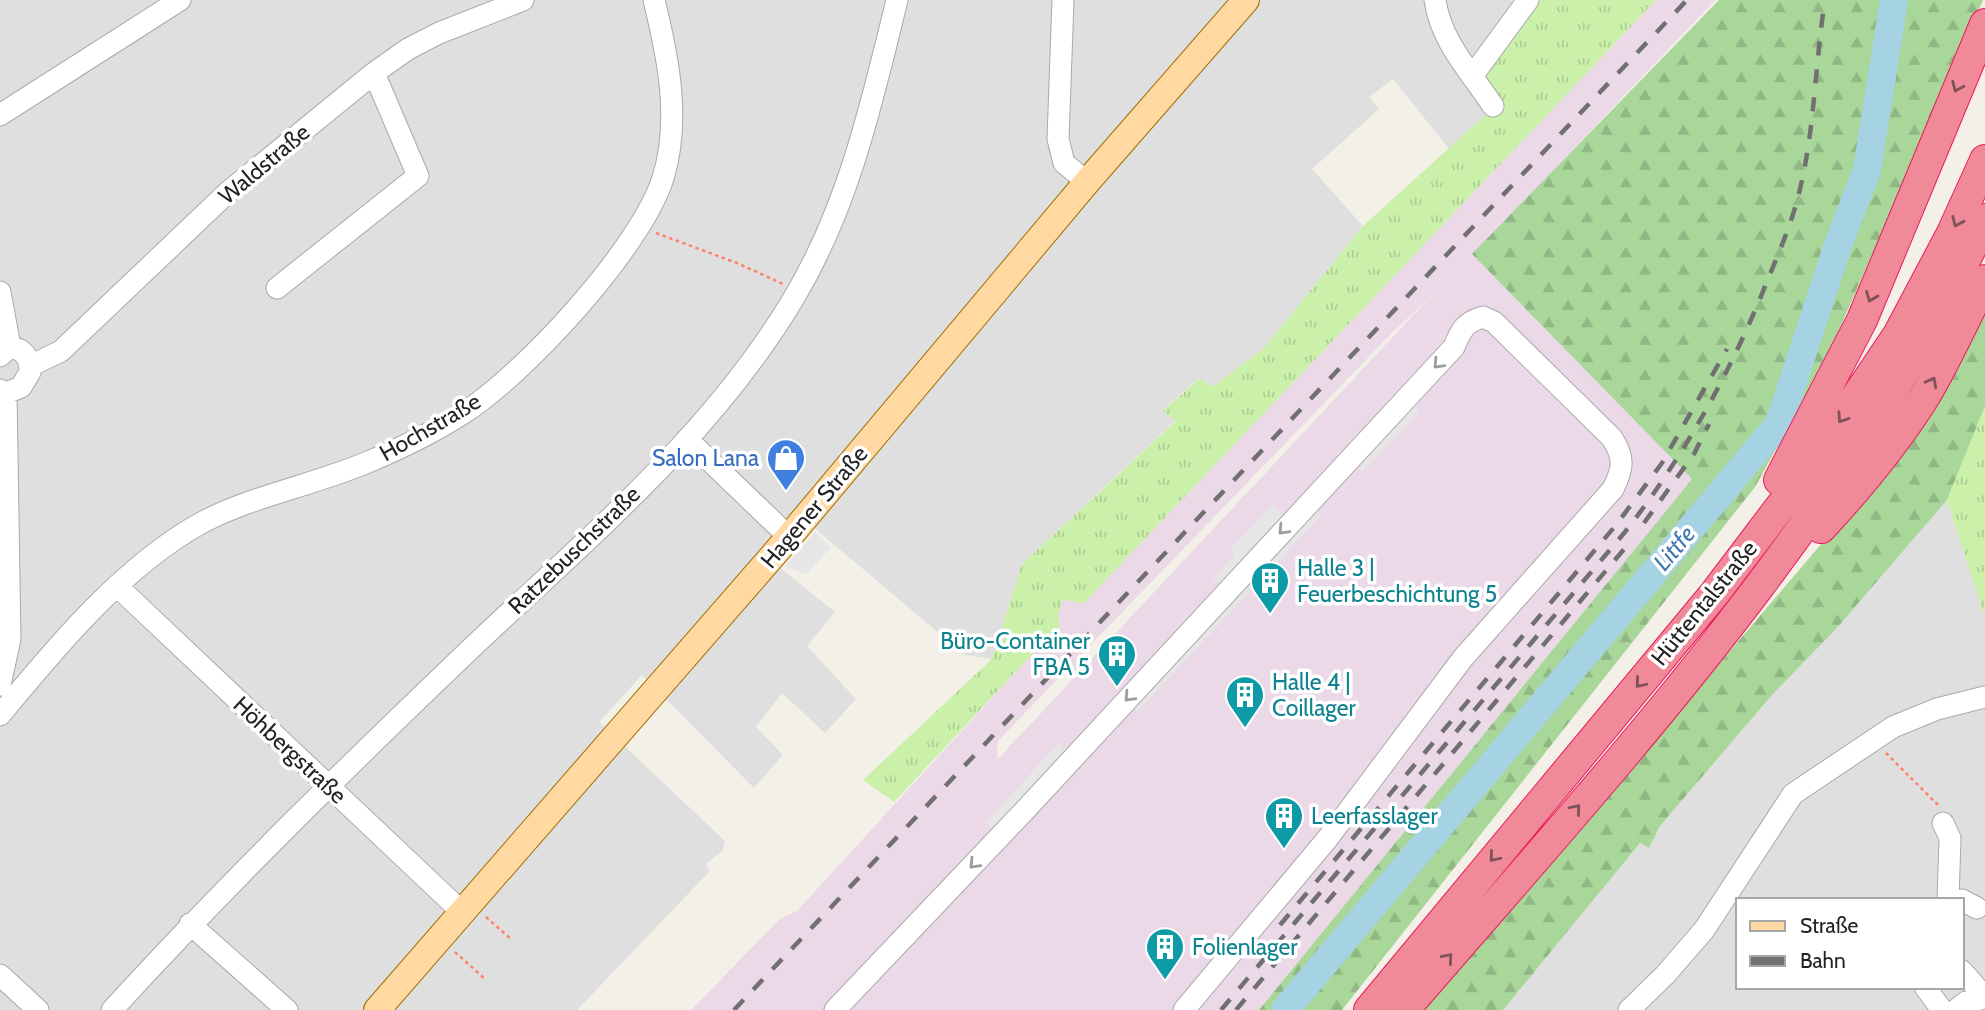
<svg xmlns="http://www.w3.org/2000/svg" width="1985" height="1010" font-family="Cabin,sans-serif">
<defs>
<pattern id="grass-tufts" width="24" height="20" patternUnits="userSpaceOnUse" patternTransform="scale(1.75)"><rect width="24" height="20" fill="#caf0aa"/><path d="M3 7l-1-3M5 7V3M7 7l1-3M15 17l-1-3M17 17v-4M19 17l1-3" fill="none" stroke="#adce92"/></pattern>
<pattern id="forest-firs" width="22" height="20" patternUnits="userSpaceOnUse" patternTransform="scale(1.75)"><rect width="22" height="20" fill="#a9d699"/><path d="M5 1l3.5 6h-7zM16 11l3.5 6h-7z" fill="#91b784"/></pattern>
</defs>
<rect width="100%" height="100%" fill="#f3f0e8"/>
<!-- residential -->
<path fill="#e0dfdf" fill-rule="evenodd" d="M0,0h1510l8,6 -28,105 -40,39 -57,-71 -24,18 10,12 -67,60 51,57 -100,123 -51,38 -13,-9 -36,32 13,10 -154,144 -30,95 -27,-4 -152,-128 -34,40 56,45 -28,34 49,53 -31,34 -43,-40 -26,34 27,28 -29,33 -112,-113 -43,47 126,119 -2,9 -17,14 4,7 -133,139h-577z
M1947,500l38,112v398h-482l137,-167 9,5 11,-22 112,-131 64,-66zM1738,900h224v87h-224z"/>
<!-- industrial -->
<path fill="#ecd9e8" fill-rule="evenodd" d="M1656,0h59l-242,255 219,224 -433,531h-568l89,-91 17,-8 238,-260 25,-19 -2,-18 5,-14 21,3zM1433,294l-349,373 -8,-7 311,-322zM1064,672l8,8 -75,80 1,-19z"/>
<!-- grass -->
<path fill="url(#grass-tufts)" d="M1536,0h120l-572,603 -21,-3 -5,14 2,18 -25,19 -141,151 -31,-22 129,-121 30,-95 154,-143 -13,-10 37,-33 12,9 51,-38 100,-123 127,-115 -6,-38z
M1985,406v206h-2l-36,-112z"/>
<!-- forest -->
<path fill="url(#forest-firs)" d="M1719,0h264l-154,353 -74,134 -413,523h-83l433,-531 -220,-225z
M1985,298v108l-38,94 -111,129 -64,66 -112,131 -11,22 -9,-5 -137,167h-79l462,-542z"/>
<!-- parking -->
<path fill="#e6e6e6" d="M1414,397l4,16 -56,59 -4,-15z
M1318,501l2,16 -183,195 -3,-15z
M1272,505l14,13 -62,70 -11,-10 22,-23 -5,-6z
M815,532l16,15 -24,27 -23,-7z
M1058,743l11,10 -72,79 -11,-9z"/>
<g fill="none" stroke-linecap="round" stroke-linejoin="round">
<!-- river -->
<path stroke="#a5d3e4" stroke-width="28" d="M1285,1010l494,-586 59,-179 29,-75 27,-170"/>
<defs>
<path id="minor" d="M1063,0l-5,139 6,24 23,19
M1435,0c6,42 35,71 58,106
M1473,75l55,-75
M0,115l180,-115
M277,288l141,-112 -44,-103
M0,292l10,55
M0,356l10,-9c14,2 20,11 20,25l-9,15 -15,6 -6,-3
M30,366l31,-15 166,-158 147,-120 34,-24 31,-16 84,-33
M687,439l102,98
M118,587l344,325
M0,685l10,-46 -4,-246
M0,715c56,-68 124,-150 203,-193 52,-27 111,-37 165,-60 31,-13 66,-30 94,-48 62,-39 179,-166 201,-236 18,-58 5,-121 -9,-178
M1943,823l7,15 -2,62
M1962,900l15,8
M190,924l97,86
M1962,971l23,26
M0,975l38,35
M1925,987l17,23
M112,1010c118,-129 243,-251 370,-372 112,-105 234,-208 313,-342 54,-91 77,-194 102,-296
M835,1010l192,-202 427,-461c7,-17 11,-25 29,-30l11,5 118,116c13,20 11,31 1,51l-150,169 -135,180 -144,172
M1629,1010l36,-35 39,-45 89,-136 100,-67 44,-18 48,-12
M1956,1010l10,-8 19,-4"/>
<path id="major" d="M377,1010l412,-473 298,-355 159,-182"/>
<path id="highway" d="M1779,480l83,-160 123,-296
M1821,528c39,-42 74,-84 104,-132 22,-37 40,-78 60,-116
M1369,1010l346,-417 84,-111 99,-147 54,-102 33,-73
M1404,1010c213,-247 443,-492 581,-791"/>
</defs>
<!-- minor casing -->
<use href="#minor" stroke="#a9a9a9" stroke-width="23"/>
<!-- major casing -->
<use href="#major" stroke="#a07000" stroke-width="28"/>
<!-- highway casing -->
<use href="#highway" stroke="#ec195b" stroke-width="32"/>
<!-- path -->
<path stroke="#ff816d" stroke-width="2.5" stroke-dasharray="3.5 3.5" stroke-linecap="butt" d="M656,233l81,30 46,21
M1886,753l52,52
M486,917l26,23
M455,952l31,28"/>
<!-- minor -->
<use href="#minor" stroke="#fff" stroke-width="21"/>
<!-- major -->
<use href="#major" stroke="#ffd9a1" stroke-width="26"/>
<!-- highway -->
<use href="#highway" stroke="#f08a99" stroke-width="30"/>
<!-- rail -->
<path stroke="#707070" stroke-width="4.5" stroke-dasharray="14 14" stroke-linecap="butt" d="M1644,523l50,-69 15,-30
M1280,925l336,-400 46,-62 65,-114
M734,1010l953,-1010
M1221,1010l404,-478c60,-77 107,-162 143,-253 12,-29 25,-59 32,-90 15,-62 15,-126 25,-189
M1236,1010l389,-462"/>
</g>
<!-- one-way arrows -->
<defs><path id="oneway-chevron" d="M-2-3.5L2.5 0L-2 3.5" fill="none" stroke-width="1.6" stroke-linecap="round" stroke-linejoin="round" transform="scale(1.75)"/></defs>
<g stroke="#7f5158">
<use href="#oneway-chevron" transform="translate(1957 87) rotate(113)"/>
<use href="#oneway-chevron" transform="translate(1957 222) rotate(114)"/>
<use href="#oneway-chevron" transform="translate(1871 297) rotate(112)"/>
<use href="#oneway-chevron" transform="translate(1932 382) rotate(-62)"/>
<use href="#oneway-chevron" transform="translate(1842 418) rotate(124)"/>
<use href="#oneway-chevron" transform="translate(1640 683) rotate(130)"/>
<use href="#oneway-chevron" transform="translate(1576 809) rotate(-50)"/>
<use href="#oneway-chevron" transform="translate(1494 857) rotate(130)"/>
<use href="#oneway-chevron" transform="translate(1448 958) rotate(-49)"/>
</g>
<g stroke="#9c9c9c">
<use href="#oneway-chevron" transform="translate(1438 364) rotate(133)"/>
<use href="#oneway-chevron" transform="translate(1283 530) rotate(133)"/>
<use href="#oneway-chevron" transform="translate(1129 697) rotate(133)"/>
<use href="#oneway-chevron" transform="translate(974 864) rotate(134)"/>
</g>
<!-- icons -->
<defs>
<symbol id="shop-pin" viewBox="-11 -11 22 30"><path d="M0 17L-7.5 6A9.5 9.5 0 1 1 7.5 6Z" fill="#3f7fe0" stroke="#fff"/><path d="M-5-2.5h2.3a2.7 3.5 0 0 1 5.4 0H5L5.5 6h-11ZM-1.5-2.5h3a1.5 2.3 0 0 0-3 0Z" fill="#fff"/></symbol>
<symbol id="building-pin" viewBox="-11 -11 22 30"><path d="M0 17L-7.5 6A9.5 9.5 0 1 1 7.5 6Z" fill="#0f9aa8" stroke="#fff"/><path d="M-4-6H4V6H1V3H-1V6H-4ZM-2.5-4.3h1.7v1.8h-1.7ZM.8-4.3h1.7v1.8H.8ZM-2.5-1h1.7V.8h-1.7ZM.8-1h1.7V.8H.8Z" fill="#fff"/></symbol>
</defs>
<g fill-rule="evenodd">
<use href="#shop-pin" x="764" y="436" width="44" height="60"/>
<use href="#building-pin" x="1248" y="559" width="44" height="60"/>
<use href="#building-pin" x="1095" y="632" width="44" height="60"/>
<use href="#building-pin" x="1223" y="673" width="44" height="60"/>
<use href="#building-pin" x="1262" y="794" width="44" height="60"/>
<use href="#building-pin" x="1143" y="925" width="44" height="60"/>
</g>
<g text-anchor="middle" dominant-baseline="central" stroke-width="7" stroke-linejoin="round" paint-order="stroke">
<!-- street labels -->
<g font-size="23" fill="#222" stroke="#fff">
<text transform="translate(264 164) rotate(-40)">Waldstraße</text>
<text transform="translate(430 427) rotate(-30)">Hochstraße</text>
<text transform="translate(814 507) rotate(-50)">Hagener Straße</text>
<text transform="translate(574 550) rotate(-44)">Ratzebuschstraße</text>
<text transform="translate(1704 603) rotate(-51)">Hüttentalstraße</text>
<text transform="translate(290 750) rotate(43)">Höhbergstraße</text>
</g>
<!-- shop labels -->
<g font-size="23" fill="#366cbe" stroke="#fff" text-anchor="end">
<text x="759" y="458">Salon Lana</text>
</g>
<!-- culture labels -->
<g font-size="23" fill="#0d838f" stroke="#fff" text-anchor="start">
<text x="1297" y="568">Halle 3 |<tspan x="1297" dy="26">Feuerbeschichtung 5</tspan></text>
<text x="1090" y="641" text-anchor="end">Büro-Container<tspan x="1090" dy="26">FBA 5</tspan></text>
<text x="1272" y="682">Halle 4 |<tspan x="1272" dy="26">Coillager</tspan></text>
<text x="1311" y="816">Leerfasslager</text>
<text x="1192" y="947">Folienlager</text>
</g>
<!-- water labels -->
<g font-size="24" font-style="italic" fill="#4077b3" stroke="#fff">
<text transform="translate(1674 548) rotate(-50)">Littfe</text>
</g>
</g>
<!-- legend -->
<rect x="1736" y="898" width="228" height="91" fill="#ffffff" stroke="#a7a7a7" stroke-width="2"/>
<rect x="1750" y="921" width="35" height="10" fill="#ffd9a1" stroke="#a7a7a7" stroke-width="2"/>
<text x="1800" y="933" font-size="21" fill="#222222">Straße</text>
<rect x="1750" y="956" width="35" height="10" fill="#707070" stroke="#a7a7a7" stroke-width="2"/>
<text x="1800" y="968" font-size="21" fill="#222222">Bahn</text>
</svg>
